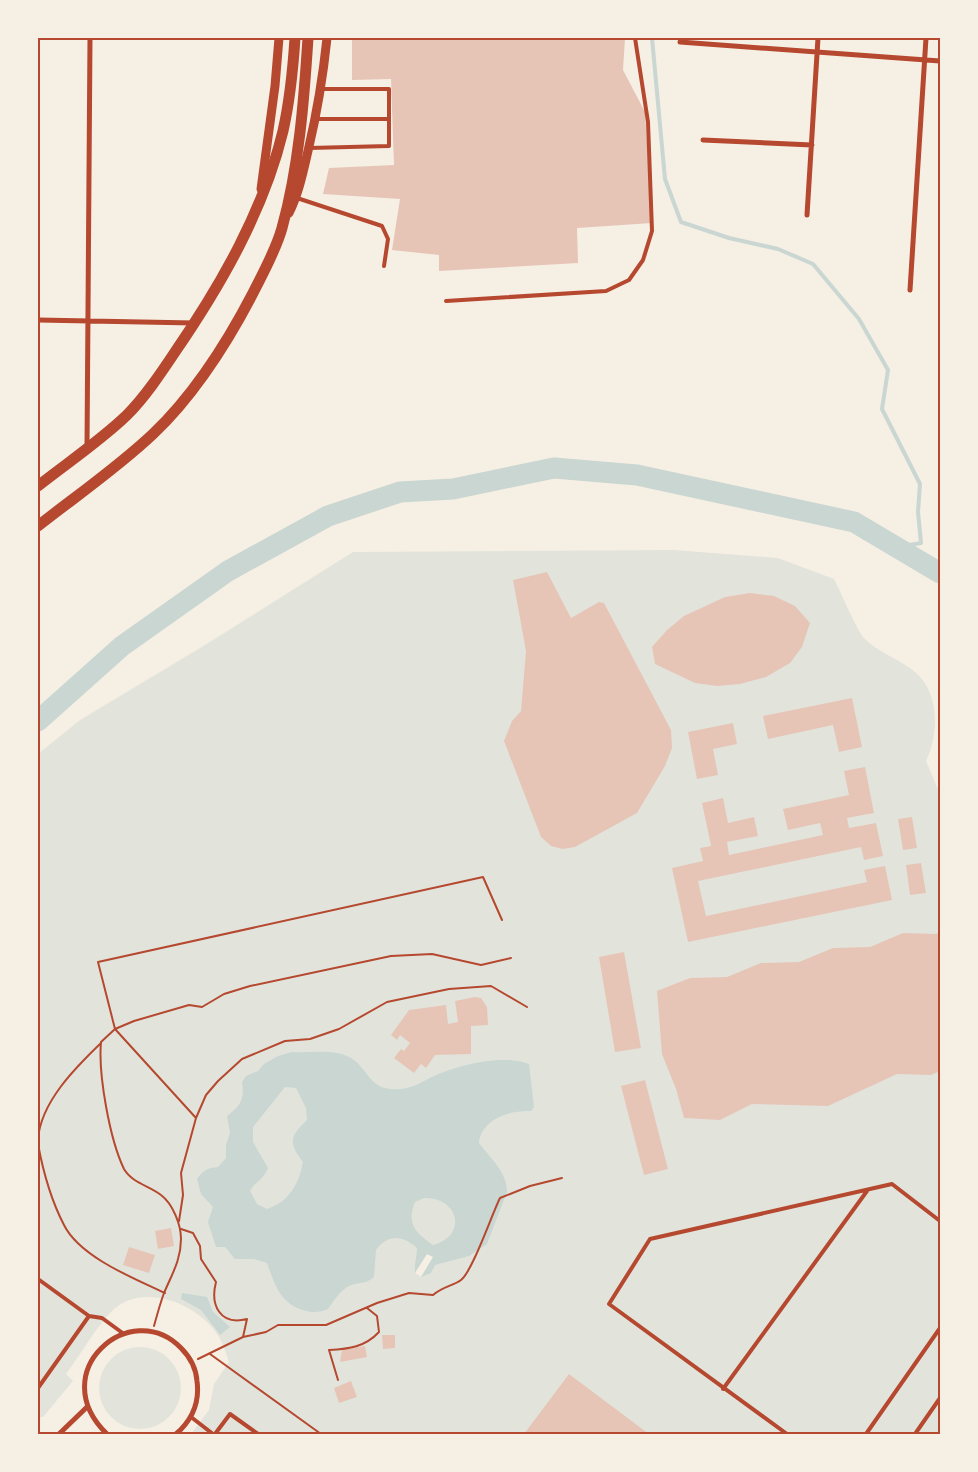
<svg xmlns="http://www.w3.org/2000/svg" width="978" height="1472" font-family="'DejaVu Sans',sans-serif">
<rect width="100%" height="100%" fill="#f6efe4"/>
<!-- green -->
<path fill="#e2e4dc" d="M674,550l104,8 56,21c7,13 22,50 30,59 13,14 36,21 51,34 25,21 24,62 11,89l14,33v640h-749l18,-24 5,-26 15,-22c-3,-8 -5,-17 -10,-25 -19,-33 -78,-57 -108,-25 -17,18 -30,42 -45,62l7,7 -30,36h-5v-663l42,-34 125,-75 148,-93z
M99 1388a41 41 0 1 1 82 0a41 41 0 1 1-82 0Z"/>
<!-- water -->
<path fill="#c9d6d2" fill-rule="evenodd" d="M292,1052c18,1 41,-3 57,5 21,11 18,35 52,32 13,-1 24,-9 35,-14 25,-11 68,-21 93,-11l5,43 -3,4c-21,-1 -50,8 -52,32 12,16 28,29 28,49l-20,52 -18,12 -34,9 -4,8 -10,4 -6,-4c-1,-10 2,-16 2,-25 -15,-13 -29,-14 -41,2l-2,27c-7,6 -10,5 -19,7 -12,2 -20,15 -27,25 -15,7 -35,1 -46,-13 -7,-9 -11,-22 -15,-33l-13,-4h-19l-10,-12h-9l-8,-25 5,-15 -12,-13 -4,-15c6,-9 11,-11 21,-12l8,-9v-13l4,-12 -3,-17c13,-10 18,-16 15,-34l4,-6 12,-5 6,-7 14,-8zM285,1087l11,1 10,20 1,12c-17,16 -19,23 -4,42 -4,22 -14,40 -36,47l-10,-5 -7,-13c6,-11 12,-9 18,-23l-15,-26v-15zM424,1198c35,-1 44,38 9,47 -17,-12 -27,-21 -18,-43z
M182,1293l25,4 6,15 17,15 -10,8 -19,-25 -20,-11z"/>
<!-- pier -->
<path fill="#f6efe4" d="M427,1254l6,3 -12,20 -6,-4z"/>
<g fill="none" stroke-linecap="round" stroke-linejoin="round">
<!-- stream -->
<path stroke="#c9d6d2" stroke-width="4" d="M652,38l13,141 16,43 48,16 49,11 35,15 46,55 29,51 -6,39 38,75 -2,28 3,31 -23,4"/>
<!-- river -->
<path stroke="#c9d6d2" stroke-width="21" d="M38,721l84,-75 106,-75 100,-55 72,-24 53,-3 101,-21 83,7 217,47 86,51"/>
</g>
<!-- building -->
<path fill="#e6c5b7" d="M352,38h273l-2,32 22,42 7,111 -75,5 1,35 -139,8v-16l-47,-5 8,-51 -77,-5 6,-26 65,-3 -3,-86 -39,1z
M547,572l24,46 28,-16 5,1 67,127 1,18 -7,18 -28,47 -62,34 -12,2 -12,-3 -10,-9 -37,-96 8,-20 9,-10 5,-60 -13,-71z
M750,593l24,3 21,10 15,17 -8,24 -12,16 -24,14 -26,7 -23,2 -22,-3 -40,-19 -3,-17 15,-17 17,-14 41,-19z
M852,698l10,49 -23,5 -6,-27 -65,14 -5,-23z
M733,723l4,21 -24,5 5,26 -21,4 -9,-47z
M865,767l9,46 -27,5 2,10 27,-5 7,33 -19,4 -3,-13 -163,34 8,35 161,-34 -3,-12 21,-4 7,34 -204,42 -16,-74 31,-7 -3,-13 11,-2 -9,-43 21,-5 5,25 26,-6 4,19 -31,6 2,13 94,-20 -3,-12 -32,7 -5,-21 66,-14 -5,-24z
M912,817l5,31 -14,2 -5,-31z
M921,863l5,30 -16,2 -4,-30z
M940,932v139l-9,4 -34,-1 -69,32 -76,-2 -32,16 -36,-2 -8,-29 -14,-35 -5,-63 33,-13 37,-1 34,-14 38,-1 34,-14 37,-1 33,-14 33,1z
M624,952l17,96 -26,4 -16,-95z
M475,997l6,1 6,9 1,18 -17,1v28l-36,1 -9,13 -5,-4 -7,9 -20,-15 7,-9 3,2 6,-8 -10,-8 -3,5 -6,-5 18,-25 37,-5 2,19 10,-2 -3,-21z
M645,1080l23,89 -24,6 -23,-89z
M171,1228l3,18 -16,3 -3,-18z
M129,1247l26,8 -6,18 -26,-8z
M382,1335h13v13l-12,1z
M365,1346l2,11 -27,5 2,-12z
M569,1374l80,60h-125z
M351,1381l6,16 -18,6 -5,-15z"/>
<g fill="none" stroke-linecap="round" stroke-linejoin="round">
<!-- path -->
<path stroke="#b5482f" stroke-width="2" d="M196,1118l-81,-89 -17,-67 385,-85 19,43
M38,1139c3,-37 37,-71 63,-96
M38,1144c5,27 13,56 26,81 16,32 69,53 101,68
M179,1221l4,-26 -2,-22 15,-55 10,-23 12,-14 24,-22 43,-18 25,-2 29,-10 48,-27 62,-13 42,-3 36,21
M181,1229l12,4 7,13 1,13 15,23c-6,23 4,44 31,37l-4,18
M154,1326c3,-11 6,-22 10,-33 8,-19 17,-33 17,-54 0,-14 -8,-35 -20,-44 -11,-9 -29,-12 -37,-26 -14,-29 -26,-94 -23,-127l14,-13 19,-8 55,-16 13,2 22,-13 26,-8 141,-30 41,-2 49,11 30,-7
M210,1354l111,80
M198,1359l45,-22 23,-5 12,-7h48l51,-22 32,-10 24,2c11,-9 20,-9 28,-15 11,-8 31,-66 39,-82l30,-12 32,-8
M338,1380l-9,-30c20,-1 36,-3 50,-18l-2,-16 -10,-8"/>
<!-- service -->
<path stroke="#b5482f" stroke-width="4" d="M317,119h72
M309,148l80,-2v-57h-67
M297,198l85,28 6,13 -4,27
M446,301l160,-10 23,-11 14,-20 9,-29 -4,-109 -13,-84
M38,1279l51,37 13,2 22,16
M38,1388l51,-72
M723,1389l144,-198
M191,1417l22,17
M215,1434l15,-20 28,20
M787,1434l-178,-130 41,-65 242,-55 48,37
M866,1434l74,-106
M915,1434l25,-36"/>
<!-- minor -->
<path stroke="#b5482f" stroke-width="5" d="M680,42l260,19
M703,140l109,5
M807,215l11,-177
M910,290l16,-252
M38,320l156,3
M87,447l3,-409
M59,1434l28,-27
M107,1434c-64,-62 24,-138 74,-86 9,9 15,20 16,33 3,22 -5,39 -21,53"/>
<!-- tertiary -->
<path stroke="#b5482f" stroke-width="9" d="M261,189l14,-103 4,-48
M289,213c10,-20 14,-41 19,-62 9,-38 15,-74 19,-113"/>
<!-- primary -->
<path stroke="#b5482f" stroke-width="11" d="M38,486c29,-23 62,-45 89,-71 18,-18 34,-42 48,-63 46,-67 89,-142 108,-221 7,-31 10,-62 12,-93
M38,526c38,-30 79,-58 115,-92 42,-40 73,-89 100,-141 10,-20 23,-43 29,-65 17,-61 22,-128 26,-190"/>
</g>
<!-- border -->
<rect width="978" height="1472" fill="none" stroke="#f6efe4" stroke-width="78"/>
<rect x="39" y="39" width="900" height="1394" fill="none" stroke="#b5482f" stroke-width="2"/>
</svg>
